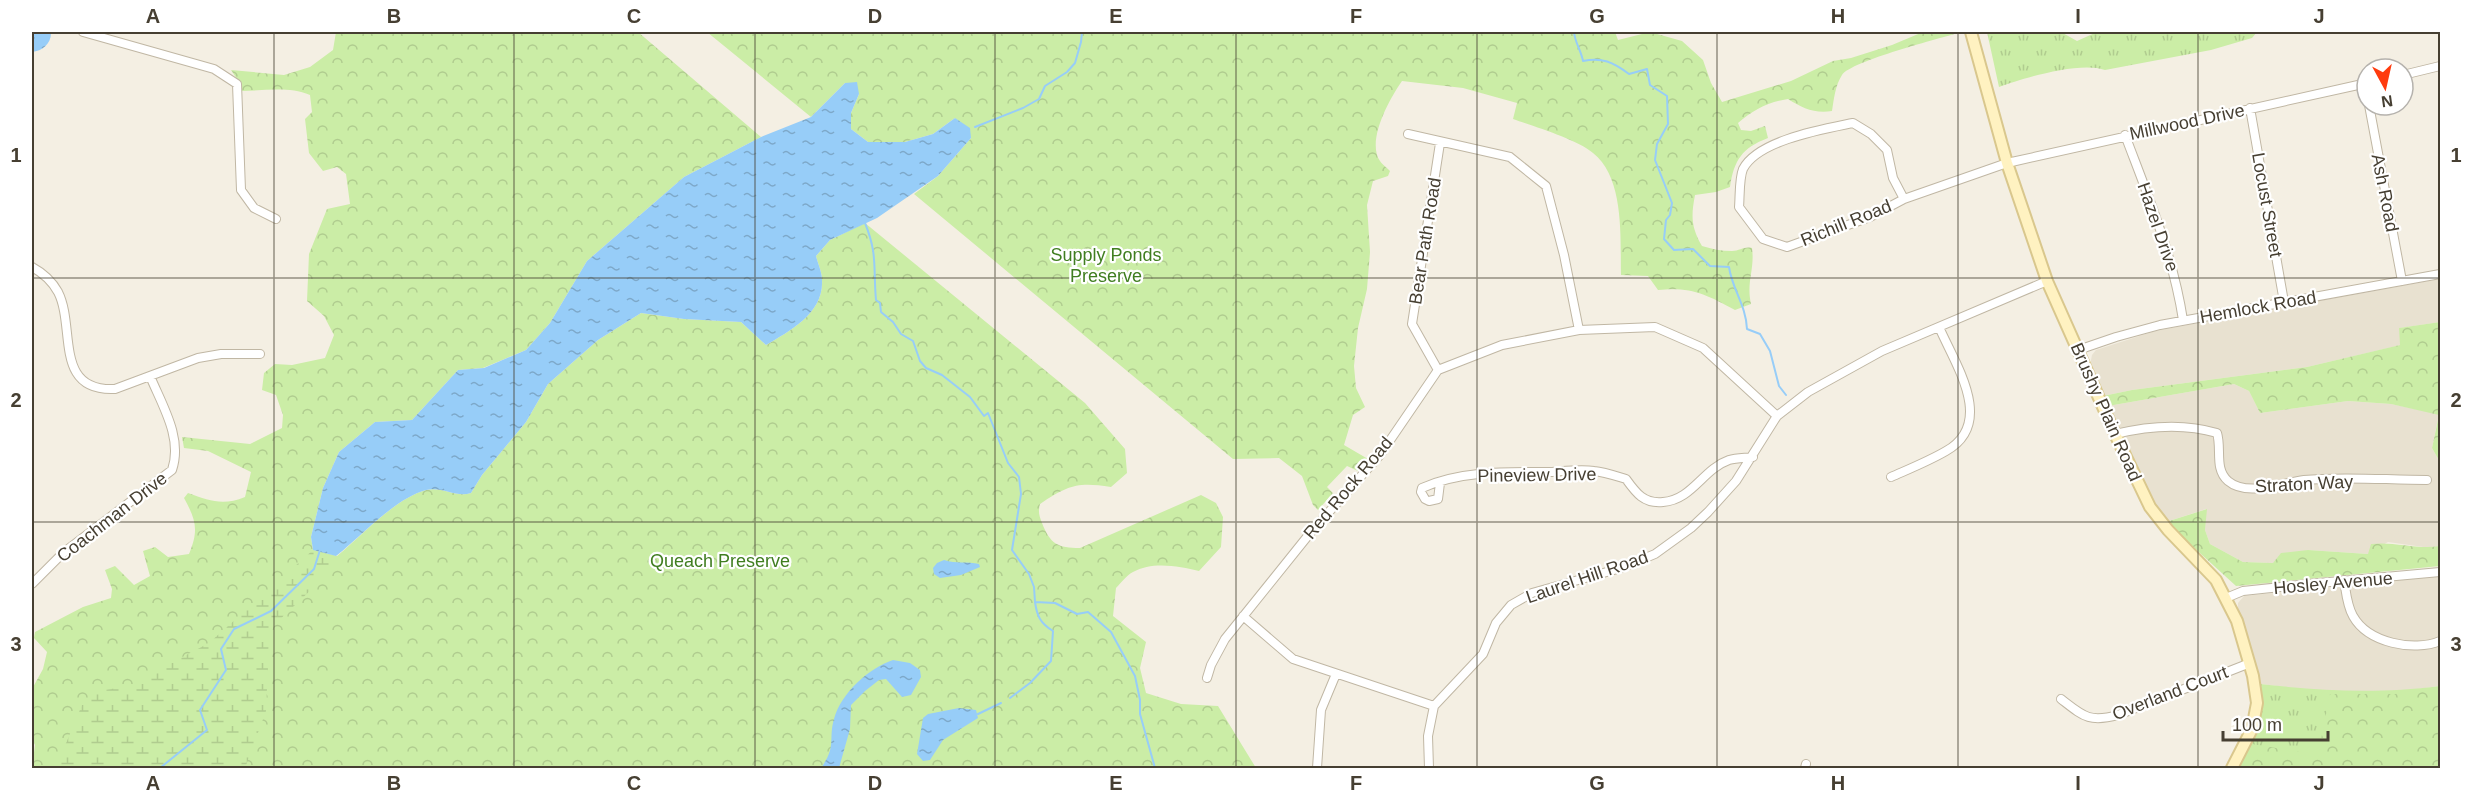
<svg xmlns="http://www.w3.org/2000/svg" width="2472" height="800" font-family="Arial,sans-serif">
<defs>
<pattern id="grass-tufts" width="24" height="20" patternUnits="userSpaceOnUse" patternTransform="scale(1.5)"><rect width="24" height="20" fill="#cbeda6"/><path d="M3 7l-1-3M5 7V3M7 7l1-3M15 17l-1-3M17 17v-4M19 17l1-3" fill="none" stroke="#b0cc8f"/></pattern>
<pattern id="forest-crowns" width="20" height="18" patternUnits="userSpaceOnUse" patternTransform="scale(1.5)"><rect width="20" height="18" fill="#cbeda6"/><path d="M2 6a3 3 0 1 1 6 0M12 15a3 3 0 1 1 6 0" fill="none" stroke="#b0cc8f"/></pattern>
<pattern id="wetland-marsh" width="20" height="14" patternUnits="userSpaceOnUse" patternTransform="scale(1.5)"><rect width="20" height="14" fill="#cbeda6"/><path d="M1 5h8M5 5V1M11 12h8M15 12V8" fill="none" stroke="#b0cc8f"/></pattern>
<pattern id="water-ripples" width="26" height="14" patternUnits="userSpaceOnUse" patternTransform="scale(1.5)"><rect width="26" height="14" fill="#97cdf8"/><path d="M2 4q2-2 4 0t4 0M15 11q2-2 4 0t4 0" fill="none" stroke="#7da8c9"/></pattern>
</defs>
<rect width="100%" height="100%" fill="#f4efe3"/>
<!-- residential -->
<path fill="#e8e1d0" d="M2440,279v43l-40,6 1,17 -94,22 -175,23 -29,6 -13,-31 2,-10 4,-5 59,-19z
M2234,384l15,7 11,22 88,-12 43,3 48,10 -7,34 8,14v84l-10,2 -42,-6 -20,12 -60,-4 -35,13 -30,-1 -33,-18 -5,-14 1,-21 -40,13 -12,-15 -46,-101z
M2440,576v110l-45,6h-67l-68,-8 -22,-75v-6l6,-7z"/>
<!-- grass -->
<path fill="url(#grass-tufts)" d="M1987,32h74l16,9 20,-9h160l-5,6 -41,12 -106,20c-25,-9 -81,8 -106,17z
M2260,684c65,7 116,10 180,2v82h-203c16,-30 30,-48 23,-84z"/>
<!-- forest -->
<path fill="url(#forest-crowns)" d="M336,32h302l123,105 -77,40 -97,84 -37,62 -24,27 -43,18 -25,2 -46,50 -37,2 -36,30 -16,36 -12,49 2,13 24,6c26,-21 57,-57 89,-66 16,-4 30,8 45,3l11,-18 44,-53 22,-38 50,-44 43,-27 43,6 57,3 25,23c24,-14 58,-32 56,-65 0,-8 -4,-16 -6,-24l14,-16 35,-17 220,180 40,46 2,24 -16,14c-34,-5 -42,-2 -71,17 -2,8 -1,11 2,19 8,21 16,25 38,25l121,-53 15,8 7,14 -2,30 -22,24c-20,-5 -47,-10 -66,1 -6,3 -12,11 -17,16l-3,28 33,26 -6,26 6,25 35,11 37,2 38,62h-1224l3,-23 -3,-6v-50l11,-20 4,-17 -13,-14 1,-6 48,-25 28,-9 1,-9 -7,-19 10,-4 19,19 16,-9 -7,-25 12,-4 13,10 21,-3c10,-24 7,-34 -5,-56l4,-5c22,8 35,13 57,4l6,-25 -43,-21 -24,-3 -2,-11 68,7 32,-16 1,-13 -7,-20 -14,-5 2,-17 11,-9 17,1 33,-7 9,-23 -10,-19 -17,-15 2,-47 18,-45 23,-5 -4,-30 -9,-7 -14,4 -14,-18 -4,-34 7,-7 -2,-17c-22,-9 -46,-4 -69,-4l-2,-9 -8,-12 53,5 26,-8 23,-17z
M707,32h908l3,8 32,-8 32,9 21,19 8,23 11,19 69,-21 42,-20 18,-3 41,-13 31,-13h39c-21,6 -111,29 -120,43 -7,11 -8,24 -10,36 -17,3 -30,-3 -44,-12 -20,3 -35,11 -50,24l3,7 10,1 14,-5 3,12c-26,10 -34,22 -38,49l-14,5 -21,3c-4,21 -4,32 7,51 10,3 19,5 30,5 8,0 12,-5 20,-3 3,21 -6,34 -1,56l-16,6c-30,-16 -43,-23 -77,-20l-10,-14 -27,-1c-1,-36 4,-97 -28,-122 -17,-14 -58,-26 -80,-34l4,-16 -54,-15 -61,-7c-12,17 -36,60 -22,80 2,3 7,7 10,10l-2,5 -15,5 -6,24 3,47 -3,37 -9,39 -4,38 2,22 9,19 -12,8 -9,30 24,14 -10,12 -11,-5 -20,21 6,6 -15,17 -5,-5 -11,-29 -23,-18 -46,1 -319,-265 24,-18 33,-38 -16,-20 -22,16 -28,8h-37l-17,-13v-16l8,-19 -14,-11 -34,34z
M2440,322v140l-8,-14 7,-33 -48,-11 -43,-3 -88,12 -11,-22 -15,-7 -126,22 -5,-10 29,-6 175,-23 93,-22 -1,-17z
M2207,509l-2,21 5,14 33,18 30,1 8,-10 27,-3 60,4 3,-10c23,-3 46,6 69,2v20l-204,20 -70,-64z
M2440,688v80h-200l12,-24 66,11 12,-61h65z"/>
<!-- wetland -->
<path fill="url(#wetland-marsh)" d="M313,550l23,6 -21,30 -41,39 -5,17 -3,69 -21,57h-191l3,-3 27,-65 20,-10 35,-5 34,-23 36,-19z"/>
<!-- water -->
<path fill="url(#water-ripples)" d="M32,32l19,1c0,11 -9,18 -19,19z
M857,82l2,12 -8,19v16l17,13h37l28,-8 22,-16 15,10 1,10 -33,38 -61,42 -47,22 -14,16c2,8 6,16 6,24 2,33 -32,51 -56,65l-25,-23 -57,-3 -43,-6 -43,27 -50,44 -22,38 -44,53 -11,18c-15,5 -29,-7 -45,-3 -32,9 -63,45 -90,66l-23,-6 -2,-13 12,-49 16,-36 36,-30 37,-2 46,-50 26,-2 42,-18 24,-27 37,-62 97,-84 77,-40 50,-20 34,-34z
M944,560c12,4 24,1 35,4l1,3 -19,8 -21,3 -6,-4 -1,-6 4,-5z
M893,660l17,3 10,7 1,7 -10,18 -9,2 -16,-18 -7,1 -14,11 -14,14 -1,24 -11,39h-18c16,-22 7,-28 13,-49 7,-26 35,-51 59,-59z
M959,708l17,2 2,8 -35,22 -13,20 -7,1 -6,-7 6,-36 5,-4z"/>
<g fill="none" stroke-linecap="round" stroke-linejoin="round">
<!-- stream -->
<path stroke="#97cdf8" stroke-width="2" d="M1574,32c1,11 7,18 9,29 19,-4 30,1 46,13l18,-5 3,16 17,11 1,28 -11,20 -2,16 17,43 -2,12 -4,5 -2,19 10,11 19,-1 17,17 19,1c3,22 17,38 18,62l13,5 10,17 9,35 7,9
M975,127l48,-19 16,-9 6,-13 22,-14 8,-9 6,-21 1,-10
M865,223c13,32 8,45 11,77l4,3 1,9 12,10 8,12 12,7 7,20 6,7 16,7 28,22 14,19 4,-3 20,50 11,14 2,17 -9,56 17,24 5,13 1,15 20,1 22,11 11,-2 23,20 24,44 5,24v14l15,54
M1010,698l20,-15 21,-22 2,-30c-13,-8 -16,-15 -18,-29
M978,714l23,-11
M160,768l47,-38 -7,-20 26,-40 -5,-21 13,-20 37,-18 43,-42 6,-19"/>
<defs>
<path id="street" d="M83,32l131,37 23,15 4,106 13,18 22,11
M2403,75l37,-9
M2365,84l2,10
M2369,105l33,176
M2250,108l34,194
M1853,123l18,11 16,16 6,28 11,21 -34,18 -83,30 -24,-8 -24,-32c1,-11 0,-28 4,-38 15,-29 81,-40 110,-46z
M1408,134l102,23 36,29 18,69 15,75
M2125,135c23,61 48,120 58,185
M1904,199l103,-36 360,-80
M32,267c11,6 20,14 26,25 18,35 -5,100 57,97l83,-31 23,-4h39
M2078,350l38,-13 44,-12 280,-51
M1438,370l-26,-46 28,-181
M2115,434c33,-8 69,-11 102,-1 5,16 -3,36 11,48 19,16 53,2 76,-1 39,-4 83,0 123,0
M1891,477c18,-8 38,-16 55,-26 50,-28 9,-87 -7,-124
M1440,483l-2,16 -9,2 -4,-2 -4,-7 1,-4c40,-18 88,-16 130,-16 14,-1 29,-3 42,-1 11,1 22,5 32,8 10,14 18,25 37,23 29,-2 40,-33 66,-42 7,-2 16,-2 24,-3
M2344,580c2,12 3,26 9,36 15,27 61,36 87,25
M32,584l31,-31 109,-83c11,-32 -10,-65 -22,-94
M2226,598l17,-7 65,-7 132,-12
M1243,616l50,43 141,47
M1207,678l4,-13 14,-26 86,-107 69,-77 58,-85 64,-25 77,-15 76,-3 48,21 74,68
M2061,699c22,17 28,24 57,16l132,-52
M1317,768l4,-58 15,-36
M1429,768l-1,-32 6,-30 49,-52 13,-31 15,-18 21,-12 89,-25 34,-14 36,-26 17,-16 28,-31 41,-65 31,-24 74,-41 165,-70
M1805,768l1,-4"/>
<path id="secondary" d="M1971,32l36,131 40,118 68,153 35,73 18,23 48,50 21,41 16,55 4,27 -5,26 -20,39"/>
</defs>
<!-- street casing -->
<use href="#street" stroke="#c0b7a4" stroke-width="10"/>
<!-- secondary casing -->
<use href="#secondary" stroke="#d9c78d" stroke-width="14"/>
<!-- street -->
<use href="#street" stroke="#fff" stroke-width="8"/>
<!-- secondary -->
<use href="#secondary" stroke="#fff2c1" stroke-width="10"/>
</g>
<!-- grid -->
<path fill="none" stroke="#463f32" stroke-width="1.5" stroke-opacity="0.55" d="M274,32v736M514,32v736M755,32v736M995,32v736M1236,32v736M1477,32v736M1717,32v736M1958,32v736M2198,32v736M32,278h2408M32,522h2408"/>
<g text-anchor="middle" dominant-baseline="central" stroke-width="4.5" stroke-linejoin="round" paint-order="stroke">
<!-- street labels -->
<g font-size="18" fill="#463f32" stroke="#fff">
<text transform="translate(2187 122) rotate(-12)">Millwood Drive</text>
<text transform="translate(2385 193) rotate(79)">Ash Road</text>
<text transform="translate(2267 205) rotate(80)">Locust Street</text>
<text transform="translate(1846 223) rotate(-22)">Richill Road</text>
<text transform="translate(2158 227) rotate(71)">Hazel Drive</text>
<text transform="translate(1425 241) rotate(-81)">Bear Path Road</text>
<text transform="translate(2258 307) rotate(-10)">Hemlock Road</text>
<text transform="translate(2106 412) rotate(66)">Brushy Plain Road</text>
<text transform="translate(1537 475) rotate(-1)">Pineview Drive</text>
<text transform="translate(2304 484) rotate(-3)">Straton Way</text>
<text transform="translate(1348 488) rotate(-50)">Red Rock Road</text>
<text transform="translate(112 517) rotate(-38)">Coachman Drive</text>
<text transform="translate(1587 577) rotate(-19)">Laurel Hill Road</text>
<text transform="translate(2333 583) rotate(-5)">Hosley Avenue</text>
<text transform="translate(2170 693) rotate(-21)">Overland Court</text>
</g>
<!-- park labels -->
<g font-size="18" fill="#407e20" stroke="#fff">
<text x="1106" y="255">Supply Ponds<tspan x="1106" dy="21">Preserve</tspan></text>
<text x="720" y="561">Queach Preserve</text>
</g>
</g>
<!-- border -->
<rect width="2472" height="800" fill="none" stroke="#ffffff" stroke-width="66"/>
<!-- north arrow -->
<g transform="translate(2385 87) rotate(172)"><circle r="28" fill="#ffffff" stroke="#b5b2ad" stroke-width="1.5"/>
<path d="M0-4.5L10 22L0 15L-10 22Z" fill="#ff3b0e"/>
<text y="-9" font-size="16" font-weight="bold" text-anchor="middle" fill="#463f32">N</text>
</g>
<!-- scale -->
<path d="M2223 731v9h105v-9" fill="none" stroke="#463f32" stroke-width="3"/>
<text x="2232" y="731" font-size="18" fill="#463f32" stroke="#ffffff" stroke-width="4.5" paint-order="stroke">100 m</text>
<rect x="33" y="33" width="2406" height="734" fill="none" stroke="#463f32" stroke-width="2"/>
<g font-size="20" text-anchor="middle" font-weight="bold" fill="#463f32">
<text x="153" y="23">A</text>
<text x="394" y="23">B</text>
<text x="634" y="23">C</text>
<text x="875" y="23">D</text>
<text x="1116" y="23">E</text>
<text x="1356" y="23">F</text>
<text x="1597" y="23">G</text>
<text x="1838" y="23">H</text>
<text x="2078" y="23">I</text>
<text x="2319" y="23">J</text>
<text x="16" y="162">1</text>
<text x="2456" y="162">1</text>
<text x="16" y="407">2</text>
<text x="2456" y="407">2</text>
<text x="16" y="651">3</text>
<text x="2456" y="651">3</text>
<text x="153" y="790">A</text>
<text x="394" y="790">B</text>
<text x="634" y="790">C</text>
<text x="875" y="790">D</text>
<text x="1116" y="790">E</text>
<text x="1356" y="790">F</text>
<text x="1597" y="790">G</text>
<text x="1838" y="790">H</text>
<text x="2078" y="790">I</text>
<text x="2319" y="790">J</text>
</g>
</svg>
